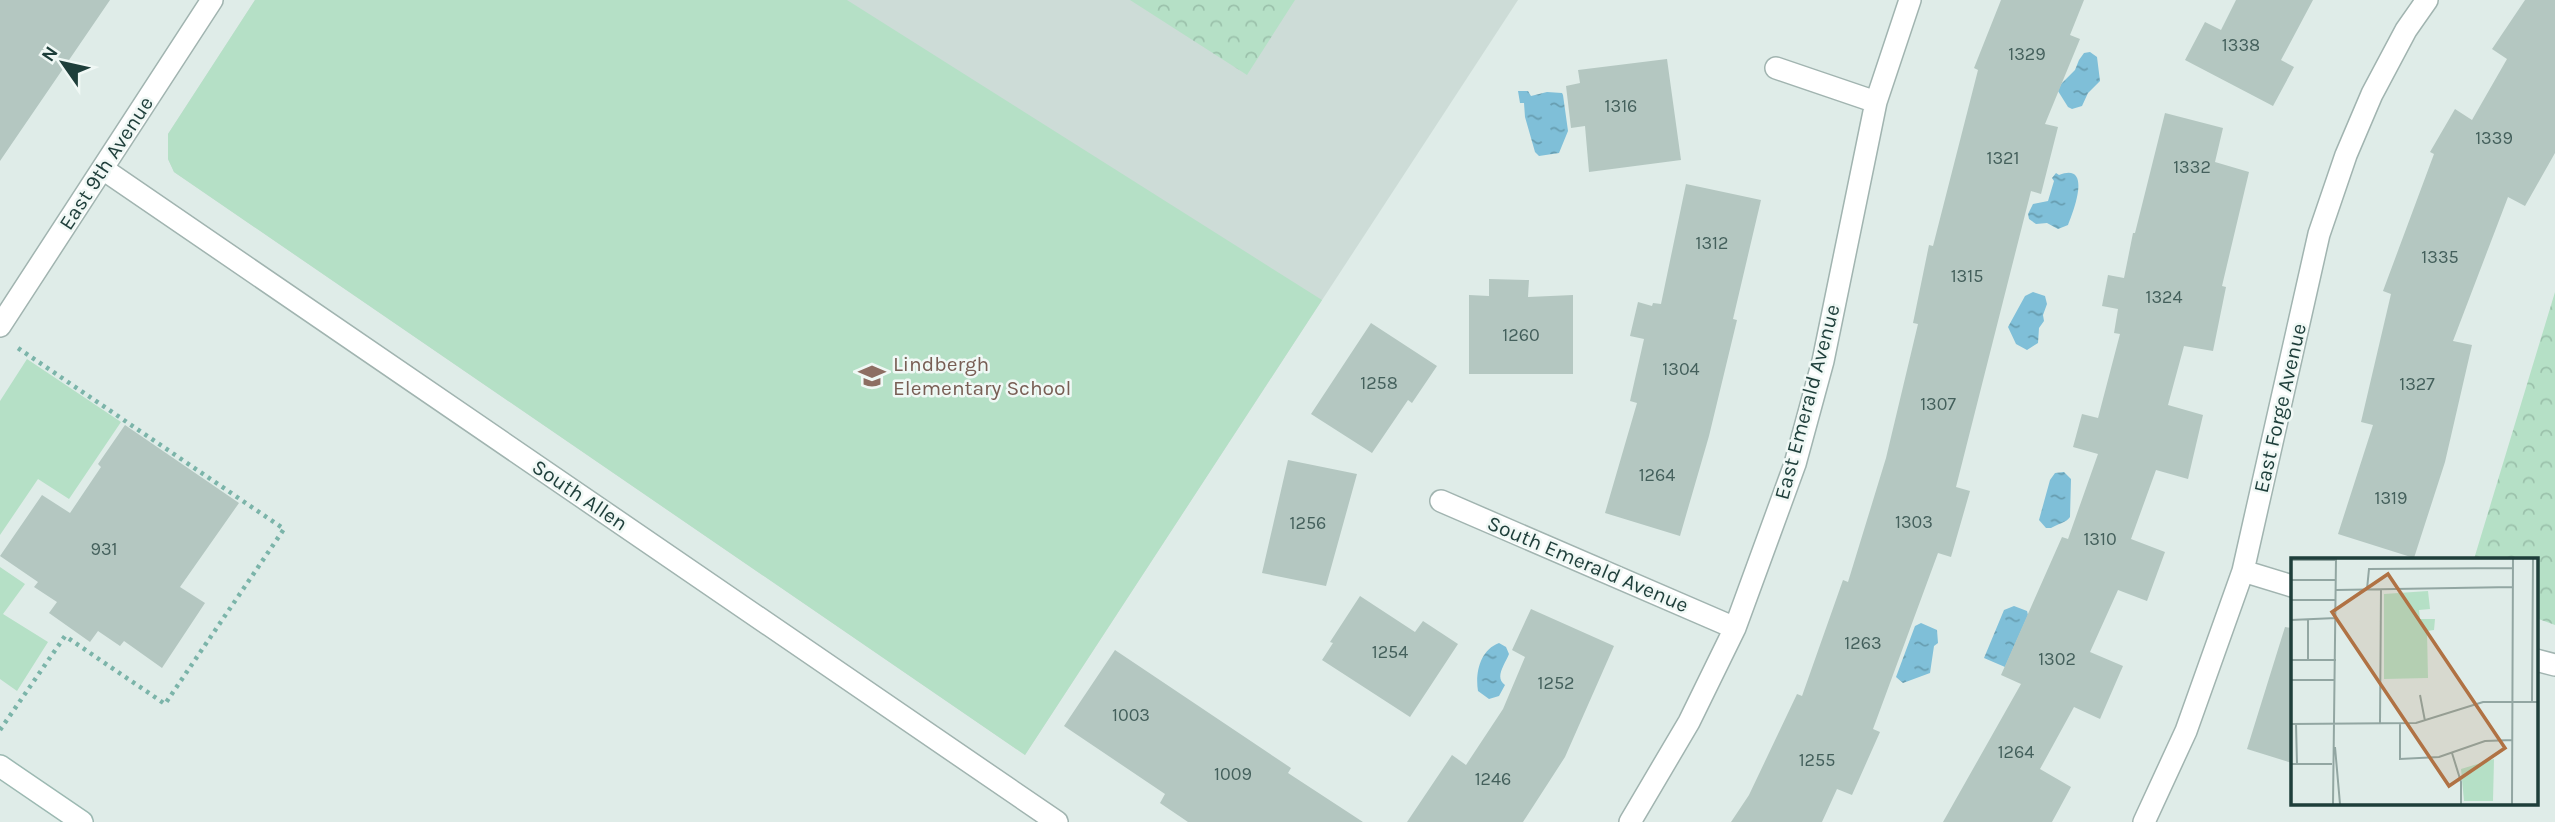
<svg xmlns="http://www.w3.org/2000/svg" width="2555" height="822" font-family="Karla,sans-serif">
<defs>
<pattern id="park-crowns" width="20" height="18" patternUnits="userSpaceOnUse" patternTransform="scale(1.75)"><rect width="20" height="18" fill="#b5e0c6"/><path d="M2 6a3 3 0 1 1 6 0M12 15a3 3 0 1 1 6 0" fill="none" stroke="#9bc1ab"/></pattern>
<pattern id="water-ripples" width="26" height="14" patternUnits="userSpaceOnUse" patternTransform="scale(1.75)"><rect width="26" height="14" fill="#7fbfd8"/><path d="M2 4q2-2 4 0t4 0M15 11q2-2 4 0t4 0" fill="none" stroke="#679db0"/></pattern>
</defs>
<rect width="100%" height="100%" fill="#dfece8"/>
<!-- built -->
<path fill="#cddcd7" d="M255,0h1263l-493,755 -851,-583 -6,-13v-25z"/>
<!-- green -->
<path fill="#b5e0c6" d="M255,0h592l475,300 -297,455 -851,-583 -6,-13v-25z
M27,359l94,63 -52,77 -31,-20 -38,56v-134z
M0,567l25,17 -22,30 45,28 -31,49 -17,-12z"/>
<!-- park -->
<path fill="url(#park-crowns)" d="M1130,0h165l-48,75z
M2555,292v333l-19,-7v-58l-62,-1z"/>
<!-- water -->
<path fill="url(#water-ripples)" d="M2090,52l7,5 3,24 -12,12 -6,13 -10,3 -4,-2 -10,-16 3,-7 14,-14 4,-10 5,-7z
M1518,91h10l3,5 16,-4 15,1 1,2 5,36 -9,22 -20,3 -4,-4 -10,-35 -1,-14h-4z
M2056,173l3,2c34,-13 14,37 9,50l-10,4 -11,-6 -11,1 -7,-5 -1,-5 5,-10 15,-3 6,-20 -2,-3z
M2033,292l12,4 2,8 -4,11 1,6 -5,7 -1,15 -11,7 -11,-6 -8,-17 17,-31z
M2064,472l7,7 -1,38c-4,6 -13,7 -19,11h-5l-7,-8 11,-40 5,-7z
M2014,606l13,5 1,4 -23,52 -21,-9 20,-48z
M1921,623l16,7 1,13 -4,3 -4,27 -27,10 -7,-6 19,-51z
M1499,643l7,4 3,7c-4,10 -15,24 -4,31l-6,11 -10,3 -11,-8c-3,-18 2,-41 21,-48z"/>
<!-- building -->
<path fill="#b4c7c1" d="M0,0h110l-110,161z
M2001,0h83l-14,35 10,4 -35,85 13,3 -17,67 -10,-3 -75,296 14,4 -19,66 -13,-4 -65,176 7,3 -28,63 -15,-6 -15,33h-91l18,-27 48,-101 5,2 41,-116 5,2 38,-124 32,-134 -5,-1 16,-78 4,1 45,-176 -4,-2z
M2236,0h77l-32,60 13,7 -21,39 -88,-46 20,-38 16,8z
M2525,0h30v153l-30,53 -17,-9 -55,144 19,4 -27,117 -31,96 -76,-24 35,-109 -12,-3 30,-128 -8,-3 51,-137 -4,-2 25,-43 17,11 35,-61 -15,-10z
M1667,59l14,101 -92,12 -4,-46 -14,2 -5,-42 14,-3 -2,-13z
M2165,113l58,15 -8,34 34,10 -27,114 4,1 -13,64 -29,-5 -16,59 35,10 -15,64 -32,-9 -25,69 34,13 -18,49 -29,-11 -28,62 33,14 -23,53 -26,-12 -34,62 31,18 -19,35h-109l78,-138 -20,-9 61,-138 6,2 30,-85 -25,-7 9,-33 16,4 22,-84 -6,-1 4,-24 -16,-3 6,-31 16,3 9,-45h2z
M1686,184l75,16 -28,119 4,1 -28,116 -29,100 -75,-23 32,-110 -7,-2 14,-62 -14,-3 8,-34 14,4 1,-3 8,1z
M1489,279l40,1 -1,17 45,-2v79h-104v-79l20,1z
M1371,323l66,43 -25,37 -4,-3 -36,53 -61,-39z
M125,425l114,78 -59,84 25,16 -43,65 -38,-27 -4,5 -22,-15 -8,11 -41,-29 8,-11 -23,-15 4,-5 -38,-26 42,-61 28,18 31,-46 -3,-3z
M1288,460l69,14 -31,112 -64,-13z
M1360,596l55,36 8,-11 35,23 -48,73 -88,-57 11,-17 -3,-1z
M1531,609l83,37 -49,111 -42,65h-116l45,-67 14,10 37,-56 22,-52 -13,-7z
M2285,627l7,1v135l-45,-14z
M1115,650l176,118 -3,5 75,49h-175l-28,-19 5,-9 -101,-68z"/>
<g fill="none" stroke-linecap="round" stroke-linejoin="round">
<defs>
<path id="minor" d="M1776,68l100,34
M103,169l954,653
M0,326l212,-326
M1441,501l294,127
M2243,571l49,15
M2536,660l19,5
M1630,822l59,-100 46,-94 60,-164 28,-103 53,-259 34,-102
M2144,822l42,-91 57,-160 76,-337 27,-79 26,-61 34,-64 21,-30"/>
<path id="secondary" d="M0,766l82,56"/>
</defs>
<!-- minor casing -->
<use href="#minor" stroke="#a1b4b0" stroke-width="24"/>
<!-- secondary casing -->
<use href="#secondary" stroke="#9cb9b2" stroke-width="24"/>
<!-- path -->
<path stroke="#7bb4a9" stroke-width="4.5" stroke-dasharray="3.5 5" stroke-linecap="butt" d="M0,730l65,-94 100,68 119,-175 -266,-181"/>
<!-- minor -->
<use href="#minor" stroke="#fff" stroke-width="21"/>
<!-- secondary -->
<use href="#secondary" stroke="#fff" stroke-width="21"/>
</g>
<!-- icons -->
<defs>
<symbol id="school-bare" viewBox="-9 -9 18 18"><path d="M0-5L7-2L0 1L-7-2ZM-4 1L0 2.5L4 1V4Q0 6-4 4Z" fill="#8d6e63" stroke="#f0f8f5" stroke-width="2.5" paint-order="stroke"/></symbol>
</defs>
<g fill-rule="evenodd">
<use href="#school-bare" x="853" y="357" width="38" height="38"/>
</g>
<g text-anchor="middle" dominant-baseline="central" stroke-width="5" stroke-linejoin="round" paint-order="stroke">
<!-- number labels -->
<g font-size="18" fill="#44605c">
<text x="2241" y="45">1338</text>
<text x="2027" y="54">1329</text>
<text x="1621" y="106">1316</text>
<text x="2494" y="138">1339</text>
<text x="2003" y="158">1321</text>
<text x="2192" y="167">1332</text>
<text x="1712" y="243">1312</text>
<text x="2440" y="257">1335</text>
<text x="1967" y="276">1315</text>
<text x="2164" y="297">1324</text>
<text x="1521" y="335">1260</text>
<text x="1681" y="369">1304</text>
<text x="1379" y="383">1258</text>
<text x="2417" y="384">1327</text>
<text x="1938" y="404">1307</text>
<text x="1657" y="475">1264</text>
<text x="2391" y="498">1319</text>
<text x="1914" y="522">1303</text>
<text x="1308" y="523">1256</text>
<text x="2100" y="539">1310</text>
<text x="104" y="549">931</text>
<text x="1863" y="643">1263</text>
<text x="1390" y="652">1254</text>
<text x="2057" y="659">1302</text>
<text x="1556" y="683">1252</text>
<text x="1131" y="715">1003</text>
<text x="2016" y="752">1264</text>
<text x="1817" y="760">1255</text>
<text x="1233" y="774">1009</text>
<text x="1493" y="779">1246</text>
</g>
<!-- street labels -->
<g font-size="21" fill="#1e3e3a" stroke="#f0f8f5">
<text transform="translate(106 163) rotate(-57)">East 9th Avenue</text>
<text transform="translate(1807 402) rotate(-75)">East Emerald Avenue</text>
<text transform="translate(2280 408) rotate(-77)">East Forge Avenue</text>
<text transform="translate(580 495) rotate(34)">South Allen</text>
<text transform="translate(1588 564) rotate(23)">South Emerald Avenue</text>
</g>
<!-- education labels -->
<g font-size="21" fill="#785e54" stroke="#f0f8f5" text-anchor="start">
<text x="893" y="364">Lindbergh<tspan x="893" dy="24">Elementary School</tspan></text>
</g>
</g>
<!-- overview -->
<g transform="translate(2291 558)">
<rect width="247" height="247" fill="#dfece8"/>
<path d="M137,33l2,18 -11,1 1,9h15l-1,11 -7,1 1,47 -44,1v-85z" fill="#b5e0c6"/>
<path d="M203,201l-1,42h-29l-3,-32z" fill="#b5e0c6"/>
<path fill="none" stroke="#92a6a2" stroke-width="2" d="M0,2h45M0,22h45M76,31l2,-20 144,-1M45,32l177,-3M0,42h45M17,61v41M0,62l45,-2M0,102h45M0,122h44M129,137l5,26M241,144l1,-144M89,165l1,-134M109,165v36l39,-2 46,-16 28,-1M0,166l125,-1 67,-21h55M5,166l1,40M44,189l5,57M161,195l9,29v22M0,206h41M42,246l3,-246M221,246l1,-246"/>
<path fill="#b07244" fill-opacity="0.15" stroke="#b07244" stroke-width="3.5" d="M97,16l117,174 -56,38 -117,-174z"/>
<rect width="247" height="247" fill="none" stroke="#1e3e3a" stroke-width="3.5"/>
</g>
<!-- north arrow -->
<g transform="translate(63 63) rotate(304)" stroke="#f0f8f5" stroke-width="5" paint-order="stroke">
<path d="M0-5L12 26L0 18L-12 26Z" fill="#1e3e3a"/>
<text y="-10" font-size="19" font-weight="bold" text-anchor="middle" fill="#1e3e3a">N</text>
</g>
</svg>
